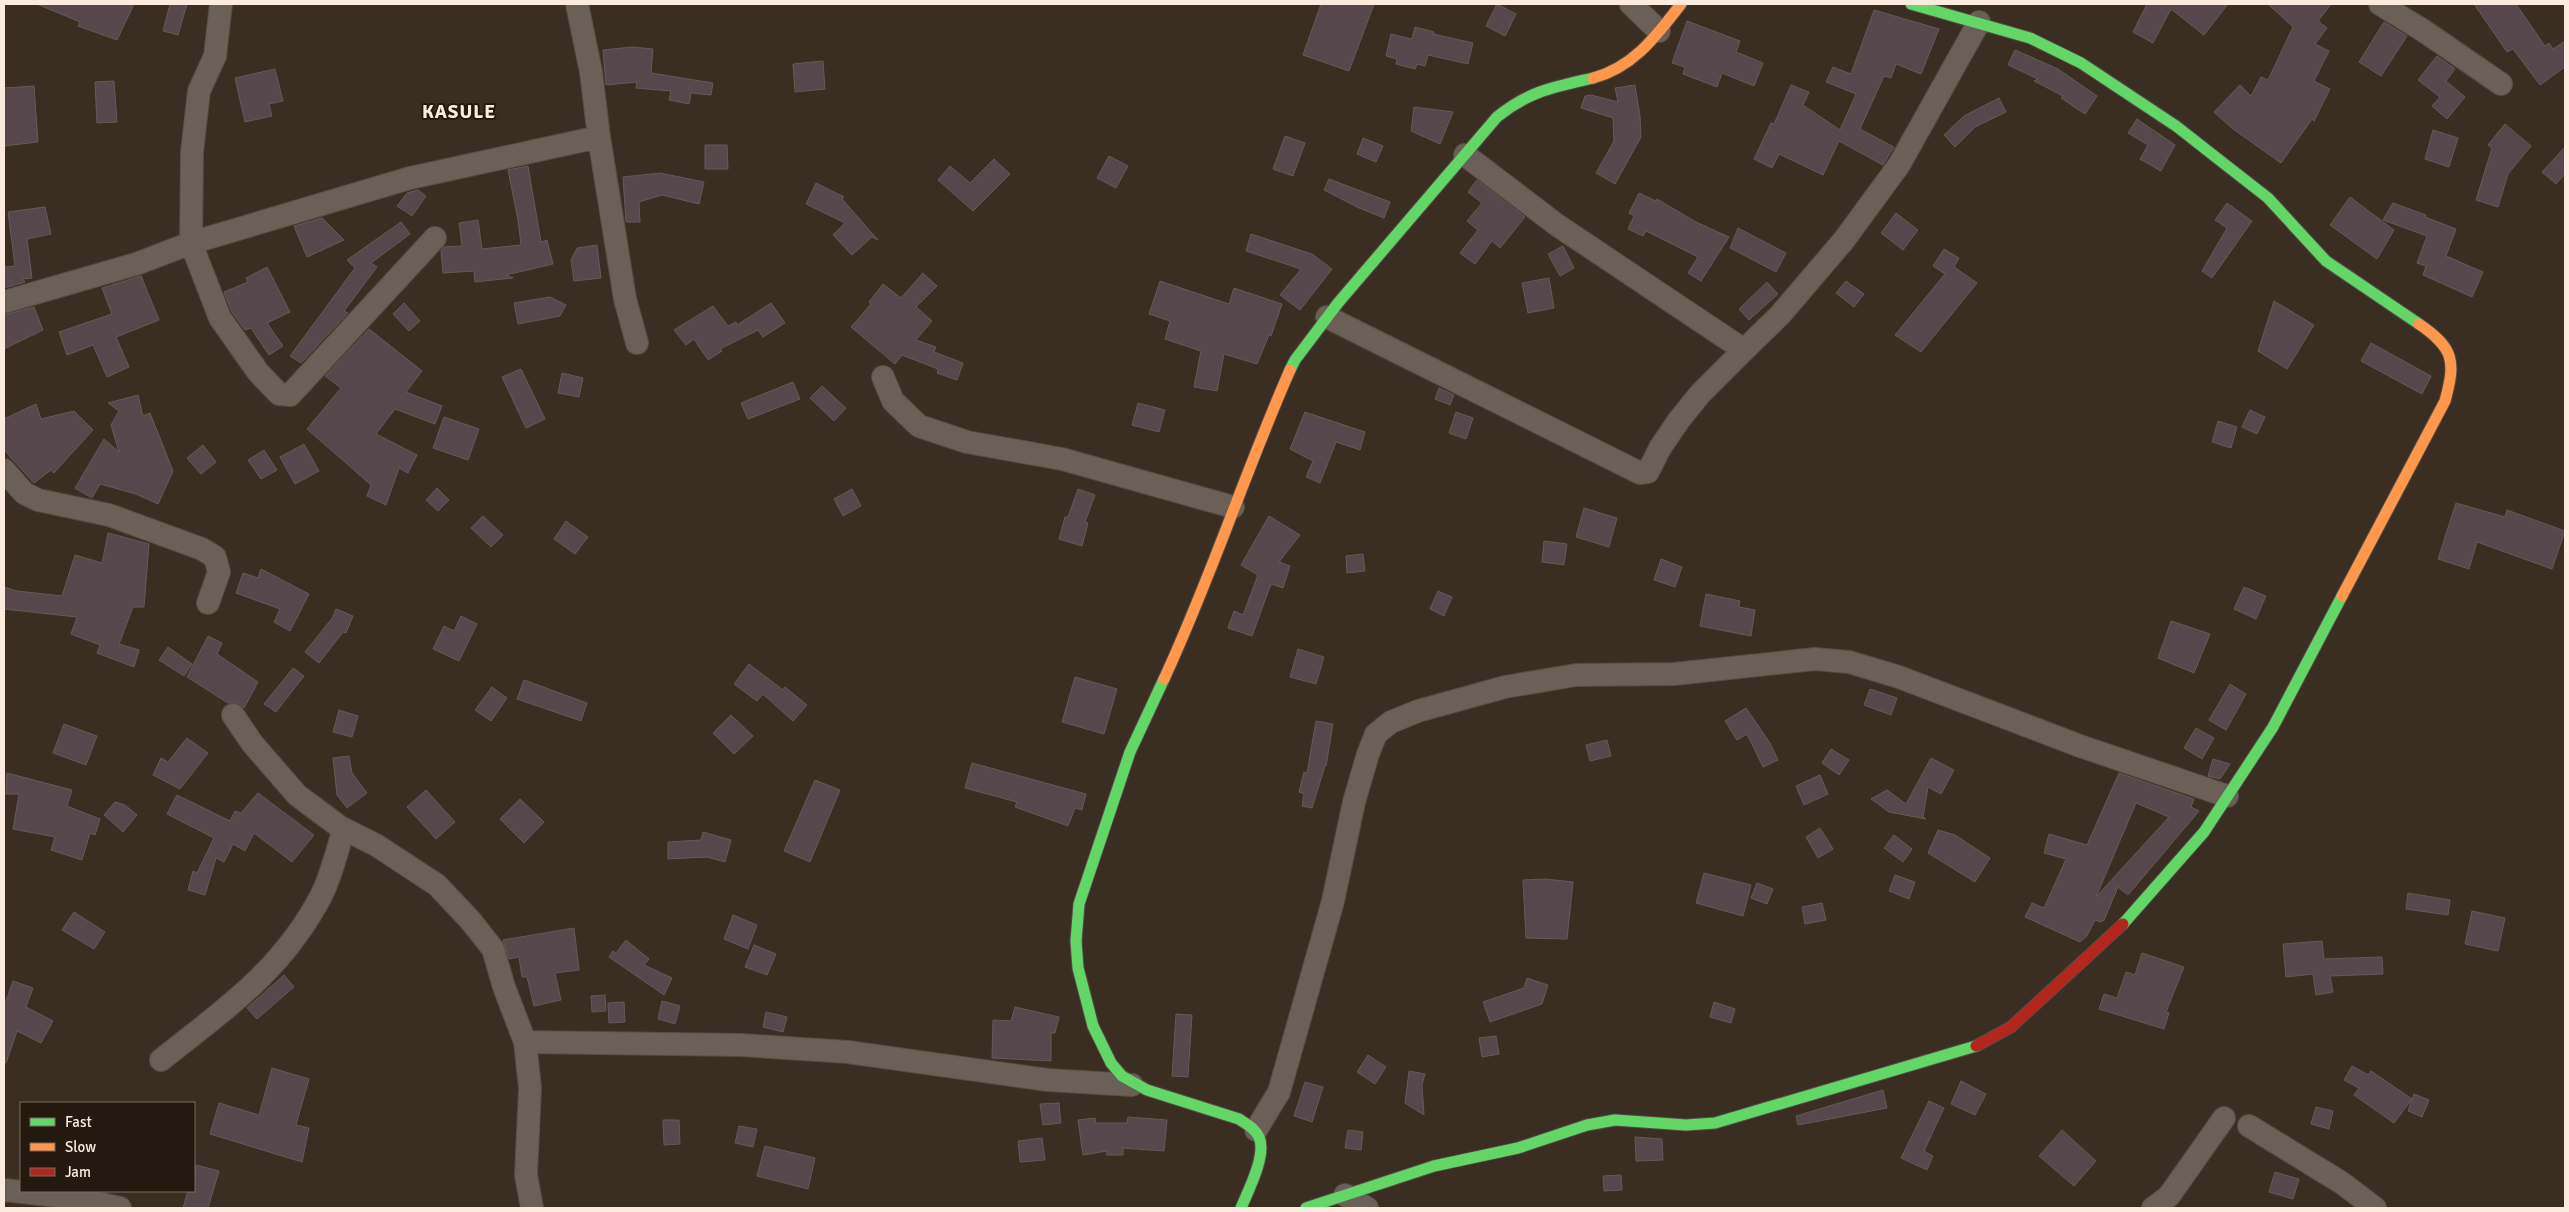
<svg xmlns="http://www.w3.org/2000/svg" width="2569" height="1212" font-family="Signika,sans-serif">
<rect width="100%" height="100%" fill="#3a2e22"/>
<!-- building -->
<path fill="#56474c" stroke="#645a5a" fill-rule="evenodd" d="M37,4h97l-17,36 -39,-14 2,-4z
M170,4h17l-9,31 -15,-4z
M1321,4h53l-25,67 -46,-16z
M1497,4l19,10 -11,22 -19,-10z
M2147,4h81l-24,31 -33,-26 -18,34 -20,-11z
M2268,4h63l-13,17 9,7 -12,16 14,7 -15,30 16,8 -16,32 -2,-2 -31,44 -48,-34 -19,-17 26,-27 11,11 10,-19 7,3 25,-53z
M2474,4h42l29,42 4,-3 4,6 12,-8v26l-25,18 -27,-36 -6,3z
M1874,10l65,19 -18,45 -25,-10 -5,14 -7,-2 -24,53 34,18 -11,18 -44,-24 -16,34 -44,-21 -7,14 -18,-9 17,-36 3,1 17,-39 18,7 -6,13 37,25 16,-36 -30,-12 7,-15 18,7z
M1687,21l53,20 -4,11 27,11 -9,23 -32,-13 -5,14 -34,-13 2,-7 -13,-4z
M2384,22l23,14 -26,40 -22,-14z
M1415,27l19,5 -1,2 40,9 -5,21 -40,-9 -3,11 -8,-2 -2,5 -19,-5 1,-5 -11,-3 5,-22 21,5z
M632,47l21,2 -2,24 62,10 -2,12 -20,-2 -2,11 -20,-4 2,-9 -35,-3 1,-6 -31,3 -3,-35z
M2015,50l43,19 39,27 -12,18 -24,-16 2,-2 -29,-15 4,-2 -30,-14z
M2437,56l18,13 -9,12 19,16 -18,22 -15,-13 8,-9 -22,-17z
M823,61l2,28 -30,3 -2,-28z
M275,69l8,32 -14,3 3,12 -27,6 -10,-44z
M114,81l3,41 -20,1 -2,-41z
M1635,85l5,31 1,21 -26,47 -19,-11 18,-32 -1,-23 -32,-10 4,-12 6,-1 27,7 -3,-14z
M34,86l4,56 -34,4v-58z
M1999,98l7,14 -31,15 -20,20 -11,-12 20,-19z
M1414,107l39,5 -13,32 -29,-13z
M2137,119l38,26 -14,26 -21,-12 8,-14 -20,-12z
M2505,124l26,22 -23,28 -10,33 -22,-7 16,-52 -4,-3z
M2433,130l25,8 -9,29 -24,-8z
M1285,136l20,7 -12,33 -20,-7z
M1363,138l20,8 -7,16 -19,-8z
M705,145h22l1,24h-23z
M2565,147v27l-9,10 -14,-12z
M1109,156l19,10 -12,22 -19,-10z
M994,159l16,15 -37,37 -35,-31 12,-14 20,17z
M528,166l13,76 6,-2 6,24 -47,11 7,3 -38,4 -1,-11 -31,2 -2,-22 3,-4 18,-1 -3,-23 19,-3 4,29 39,-4 -3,-25 -10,-50z
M660,173l44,9 -5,22 -37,-9 -23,7 1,20h-14l-3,-45z
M1329,179l61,23 -6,16 -25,-10 -35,-18z
M1477,180l48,37 -25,31 -8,-7 -17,23 -15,-11 18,-23 -11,-9 15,-18 -14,-11z
M816,183l28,14 -2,2 36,41 -6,-3 -20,18 -19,-20 12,-12 -39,-19z
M418,190l8,6 -14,20 -15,-10 10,-13z
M1639,193l17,8 1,-2 39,23 33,15 -28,44 -13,-8 10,-16 -52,-26 -3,5 -15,-7 6,-13 -5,-3z
M2350,197l44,33 -17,29 -47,-34z
M2227,203l25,18 -40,57 -10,-7 25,-43 -12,-8z
M2393,203l33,12 -1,2 31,12 -10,27 37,16 -11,25 -49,-22 3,-9 -9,-3 10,-27 -44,-16z
M45,207l6,27 -24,5 5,39 -9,1 2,3 -21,6v-21l11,-1 -7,-54z
M1896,213l22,17 -15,20 -22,-17z
M322,218l22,22 -37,17 -13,-31z
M401,222l9,12 -39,29 6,4 -33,44 4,2 -47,50 -11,-7 65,-88 -8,-8z
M1738,228l48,25 -10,19 -46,-24z
M1251,234l61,20 20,15 -32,41 -20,-15 21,-26 -55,-18z
M597,245l4,33 -27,3 -3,-21 6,-12z
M1563,246l11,22 -14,8 -12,-22z
M1944,249l15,9 -5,9 23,16 -56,69 -26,-17 50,-61 -12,-8z
M267,267l23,45 -23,11 16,23 -14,9 -18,-27 -6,2 -13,-18 -8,-20 24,-10 -2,-4z
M923,273l14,13 -21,21 16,14 -16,19 20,7 -2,5 29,11 -6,17 -20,-7 1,-4 -36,-14 -7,9 -44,-37 20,-23 -2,-2 14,-18 18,14z
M141,276l18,44 -43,17 13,30 -22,10 -14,-32 -26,10 -8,-23 53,-18 -10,-26z
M1549,278l5,30 -26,5 -6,-30z
M1160,281l69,23 5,-16 48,16 -11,32 -2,-1 -12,29 -33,-10 -7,37 -23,-4 7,-36 -36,-12 5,-18 -21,-7z
M1846,281l18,13 -10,13 -18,-14z
M1767,282l11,12 -29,26 -10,-11z
M550,297l16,8 -6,11 -42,8 -4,-21z
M2274,301l40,24 -27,44 -29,-18z
M404,303l16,18 -11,10 -16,-17z
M771,303l14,20 -22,14 -5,-7 -38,19 2,2 -14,9 -14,-21 -8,6 -12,-15 39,-24 15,20 8,-4 1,3z
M34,307l9,23 -39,19v-34z
M369,329l53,42 -16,21 36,14 -7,18 -40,-15 -19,25 41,21 -9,18 -9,-5 -13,37 -19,-9 4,-11 -64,-56 34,-41 -16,-12z
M2371,343l60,33 -9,18 -61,-33z
M521,369l24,50 -19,9 -24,-51z
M562,373l21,5 -4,19 -21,-4z
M793,382l7,17 -52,20 -7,-16z
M822,386l24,22 -12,13 -24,-23z
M1439,388l15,7 -4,10 -15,-6z
M138,395l5,21 7,-3 23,58 -15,33 -22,-10 -36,-10 -8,14 -17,-10 29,-49 15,13 -8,-27 8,-14 -11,-8z
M1138,403l27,7 -6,22 -27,-7z
M36,404l5,15 33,-8 19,19 -39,43 -3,-3 -17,13 -30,-33v-31z
M2250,410l15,7 -8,17 -15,-7z
M1305,412l60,20 -5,18 -24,-8 -16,41 -14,-6 7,-16 -23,-12z
M1456,412l17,6 -7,21 -17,-6z
M444,417l35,12 -11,31 -35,-12z
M2218,421l19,6 -6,21 -19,-6z
M304,444l15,27 -24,13 -15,-27z
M203,445l13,17 -15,12 -14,-16z
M264,450l13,20 -16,9 -13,-19z
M437,488l12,12 -11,11 -12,-11z
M852,489l9,17 -18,10 -9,-17z
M1078,489l17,6 -10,27 3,1 -6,23 -23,-7 6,-22h3z
M2456,503l49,14 2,-7 58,21 -13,38 -75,-27 -8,27 -31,-10z
M1584,508l33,10 -8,29 -33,-10z
M483,516l20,19 -12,12 -20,-19z
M1269,516l31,19 -21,27 11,4 -7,22 -12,-4 -19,52 -24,-8 6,-17 9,4 15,-40 -17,-10z
M566,521l22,16 -13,17 -21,-15z
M108,533l41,11 -5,63h-11l-14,37 20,6 -5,17 -37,-14 3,-8 -29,-11 6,-17 -73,-8v-22l13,4 45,5 13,-41 27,8z
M1544,541l23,3 -3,21 -22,-3z
M1363,554l2,17 -18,2 -1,-17z
M1661,559l21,8 -7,20 -21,-7z
M261,569l48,25 -19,37 -16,-9 6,-13 -44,-16 7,-20 15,5z
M2244,587l22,9 -10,23 -22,-10z
M1438,591l14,6 -8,19 -14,-7z
M1706,594l34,7 -1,6 16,3 -4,26 -51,-10z
M336,609l17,7 -7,17 -3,-1 -24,31 -14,-11 28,-35z
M461,616l16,8 -18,37 -26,-12 11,-23 10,5z
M2171,621l39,13 -16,39 -36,-15z
M208,636l14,7 -5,11 41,28 -14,26 -6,-5h-10l-41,-26z
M168,647l24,17 -8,12 -25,-16z
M1298,649l26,8 -8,27 -26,-7z
M749,664l34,26 2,-3 22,18 -14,16 -30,-27 -6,7 -23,-17z
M293,668l11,8 -28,36 -12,-8z
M1075,677l42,12 -13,45 -42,-12z
M524,680l63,23 -6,18 -64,-22z
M2230,684l16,10 -20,36 -17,-10z
M492,687l15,11 -16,23 -16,-11z
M1870,689l27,9 -6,17 -27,-10z
M1746,708l24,35 8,17 -15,7 -16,-33 -10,6 -12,-19z
M339,710l19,6 -6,21 -19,-5z
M731,715l22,21 -19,18 -21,-21z
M1316,721l17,3 -7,42h-1l-13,42 -10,-2 2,-12 -5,-2 5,-20 3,1z
M64,724l33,12 -11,29 -33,-12z
M2196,728l18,10 -12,21 -18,-11z
M187,738l21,15 -28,36 -27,-14 8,-17 7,4z
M1607,740l4,16 -21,5 -4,-16z
M1831,749l18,11 -10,15 -17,-12z
M349,756l3,17 15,20 -20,15 -10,-13 -4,-37z
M1931,758l23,12 -13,24 -13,-7 -5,30 3,2 -37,-7 -18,-13 16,-9 19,14z
M2213,759l17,5 -10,15 -12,-3z
M972,763l114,31 -4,16 -7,-2 -7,18 -53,-19 2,-5 -52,-14z
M7,773l65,17 -5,16 33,13 -5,16 -5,-2 -8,27 -31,-10 4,-13 -42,-8 6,-35h-13z
M2119,773l75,26 -3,8 8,4 -71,84 -10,-8 -14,33 -3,2 -6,-2 -8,16 -7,6 -55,-25 7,-14 12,5 22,-49 -22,-6 5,-19 38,11zM2136,803l33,14 -73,80z
M1820,775l8,19 -24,11 -8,-19z
M815,780l25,10 -30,72 -26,-11z
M426,790l29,32 -19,17 -29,-32z
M258,793l56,42 -22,27 -38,-29 -9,18 -12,-7 -9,18 -8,-4 -11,37 -17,-5 5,-19 4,2 17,-35 -47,-24 10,-19 53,26 5,-10 6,2z
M520,799l24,23 -20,21 -24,-24z
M115,802l10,3 12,10 -14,17 -19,-17z
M1820,828l13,21 -15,9 -12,-21z
M1938,830l17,5 35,23 -15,24 -47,-29z
M703,832l28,8 -6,22 -18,-5 -39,2v-17l33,-2z
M1894,835l18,14 -9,13 -19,-14z
M1704,873l47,12 -8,31 -47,-13z
M1895,875l20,7 -6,17 -20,-8z
M1545,879l28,3 -6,57 -41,-1 -3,-58z
M1757,883l16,6 -6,15 -16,-6z
M2408,893l42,7 -2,15 -42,-6z
M1822,903l4,17 -21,4 -3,-17z
M2472,911l33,7 -7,33 -33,-7z
M74,912l31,20 -11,17 -32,-19z
M733,915l24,10 -9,24 -24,-10z
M574,928l5,42 -24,3 6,27 -27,6 -7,-29h-5l-3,-20 -10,2 -6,-19z
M626,940l23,19 -5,6 28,13 -8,17 -55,-38 4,-6 3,2z
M2322,941l2,18 58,-2 1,17 -53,2 3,16 -17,3 -3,-21 -27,3 -3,-33z
M754,945l22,9 -9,21 -22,-8z
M2142,953l42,14 -18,45 3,1 -5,16 -65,-20 5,-15 13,4 9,-26 9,3z
M284,975l10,12 -37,32 -10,-11z
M1527,978l21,7 -6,19 -52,18 -7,-20 41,-14z
M13,981l20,7 -7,19 27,14 -12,22 -24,-12 -11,32 -2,-1v-55z
M605,995l1,16 -14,1 -1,-16z
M662,1001l18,5 -5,18 -17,-5z
M624,1002l1,20 -16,1 -1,-20z
M1714,1002l21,7 -4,14 -21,-6z
M1015,1007l44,10 -4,16h-4v28l-59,-3 1,-38 18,1z
M766,1012l21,5 -4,15 -20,-5z
M1176,1014l16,1 -4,62 -16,-1z
M1496,1036l3,18 -17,3 -3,-19z
M1368,1055l18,12 -11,17 -18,-12z
M2352,1066l16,9 3,-4 41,28 -18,24 -40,-28 5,-7 -15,-8z
M272,1068l37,11 -13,46 13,3 -7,34 -92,-28 9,-31 40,12z
M1409,1071l16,3 -3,11 2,30 -19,-12z
M1961,1081l25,13 -11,21 -24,-11z
M1305,1082l18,5 -11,35 -18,-6z
M1883,1090l4,18 -89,17 -2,-9z
M2414,1094l15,6 -7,17 -14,-6z
M1929,1101l15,7 -20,43 9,5 -6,14 -26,-12z
M1059,1103l2,20 -18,2 -3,-21z
M2316,1107l17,4 -4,18 -18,-5z
M1128,1117l39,3 -3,31 -41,-3v7h-16v-4l-24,4 -5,-35 17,-2 1,5h31z
M663,1120h16l1,24 -16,1z
M739,1126l18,3 -4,18 -18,-4z
M1348,1130l15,2 -2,18 -16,-2z
M2062,1130l34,31 -22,25 -35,-30z
M1635,1137l27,2 1,21 -27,1z
M1042,1138l3,22 -25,2 -2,-21z
M765,1146l50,12 -7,31 -51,-13z
M196,1165l23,6 -11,37h-25l5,-17h6z
M2275,1172l24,7 -6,20 -24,-7z
M1621,1175l1,15 -18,1 -1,-15z"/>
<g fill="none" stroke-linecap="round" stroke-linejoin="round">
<defs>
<path id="street" d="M221,4l-6,52 -16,35 -7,61 -1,91 29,75 38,54 21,22 11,1 145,-157
M1631,4l28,27
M2380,4l44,27 77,53
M599,137l26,162 12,44
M1465,155l92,70 187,125 36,-35 64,-75 55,-75 80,-143
M4,302l132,-38 55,-21 219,-65 189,-41 -8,-65 -14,-68
M1327,317l313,156 8,-1 12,-24 19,-28 21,-26 44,-44
M883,377l10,24 26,25 48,16 95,17 171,48
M4,470l20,23 14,7 71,15 93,34 13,8 4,15 -11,31
M233,715l19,28 45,52 43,32 36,18 61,40 33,35 23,29 11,38 21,55 5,46 -4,87 6,33
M525,1042l216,3 107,7 200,28 84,5
M161,1060c64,-51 122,-90 161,-166 10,-20 15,-44 22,-65
M2249,1126l93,57 33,25
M1256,1130l23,-38 54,-191 21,-99 14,-48 8,-20 15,-12 27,-11 87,-24 71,-12 98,-1 141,-15 34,3 50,15 181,69 147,50
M4,1190l71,8 45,10
M1345,1195l22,13
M2153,1208l16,-12 55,-78"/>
<path id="fast" d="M1911,4l119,34 51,25 95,63 92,72 58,63 93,63
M1290,370l5,-10 43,-57 159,-186c32,-26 57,-30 96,-39
M1164,679l-34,73 -51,152 -3,37 2,27 15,58 18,37 11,13 25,14 92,29c7,5 16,9 20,18 8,18 -11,54 -18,71
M2123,924l81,-92 69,-105 69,-131
M1306,1208l128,-42 84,-18 69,-23 28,-5 71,5 29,-2 261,-77"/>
<path id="slow" d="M1593,78c41,-11 63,-42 88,-74
M2342,596l103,-195c11,-40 9,-53 -26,-77
M1164,679c47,-101 81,-207 126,-309"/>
<path id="jam" d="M1976,1046l35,-19 112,-103"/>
</defs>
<!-- street casing -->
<use href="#street" stroke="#574c43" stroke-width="24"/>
<!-- fast casing -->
<use href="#fast" stroke="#574c43" stroke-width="13"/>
<!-- slow casing -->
<use href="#slow" stroke="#574c43" stroke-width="13"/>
<!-- jam casing -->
<use href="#jam" stroke="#574c43" stroke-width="13"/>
<!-- street -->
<use href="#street" stroke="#6a6058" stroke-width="22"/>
<!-- fast -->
<use href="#fast" stroke="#63d668" stroke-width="11"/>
<!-- slow -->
<use href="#slow" stroke="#ff974d" stroke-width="11"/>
<!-- jam -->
<use href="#jam" stroke="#b3261e" stroke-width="11"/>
</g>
<g text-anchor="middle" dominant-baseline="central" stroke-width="4" stroke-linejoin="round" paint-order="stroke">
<!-- district labels -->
<g font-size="19" font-weight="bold" letter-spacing="1" fill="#faebde" stroke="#23190f">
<text x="459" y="112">KASULE</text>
</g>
</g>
<!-- border -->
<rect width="2569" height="1212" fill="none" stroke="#faebde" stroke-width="10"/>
<!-- legend -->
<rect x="20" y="1102" width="175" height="90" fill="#23190f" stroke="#796d62"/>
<rect x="30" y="1118" width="25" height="8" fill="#63d668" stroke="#796d62"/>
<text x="65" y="1127" font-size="15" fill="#faebde">Fast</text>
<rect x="30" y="1143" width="25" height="8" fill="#ff974d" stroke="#796d62"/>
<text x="65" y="1152" font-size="15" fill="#faebde">Slow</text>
<rect x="30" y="1168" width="25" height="8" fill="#b3261e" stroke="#796d62"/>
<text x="65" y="1177" font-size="15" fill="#faebde">Jam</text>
</svg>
